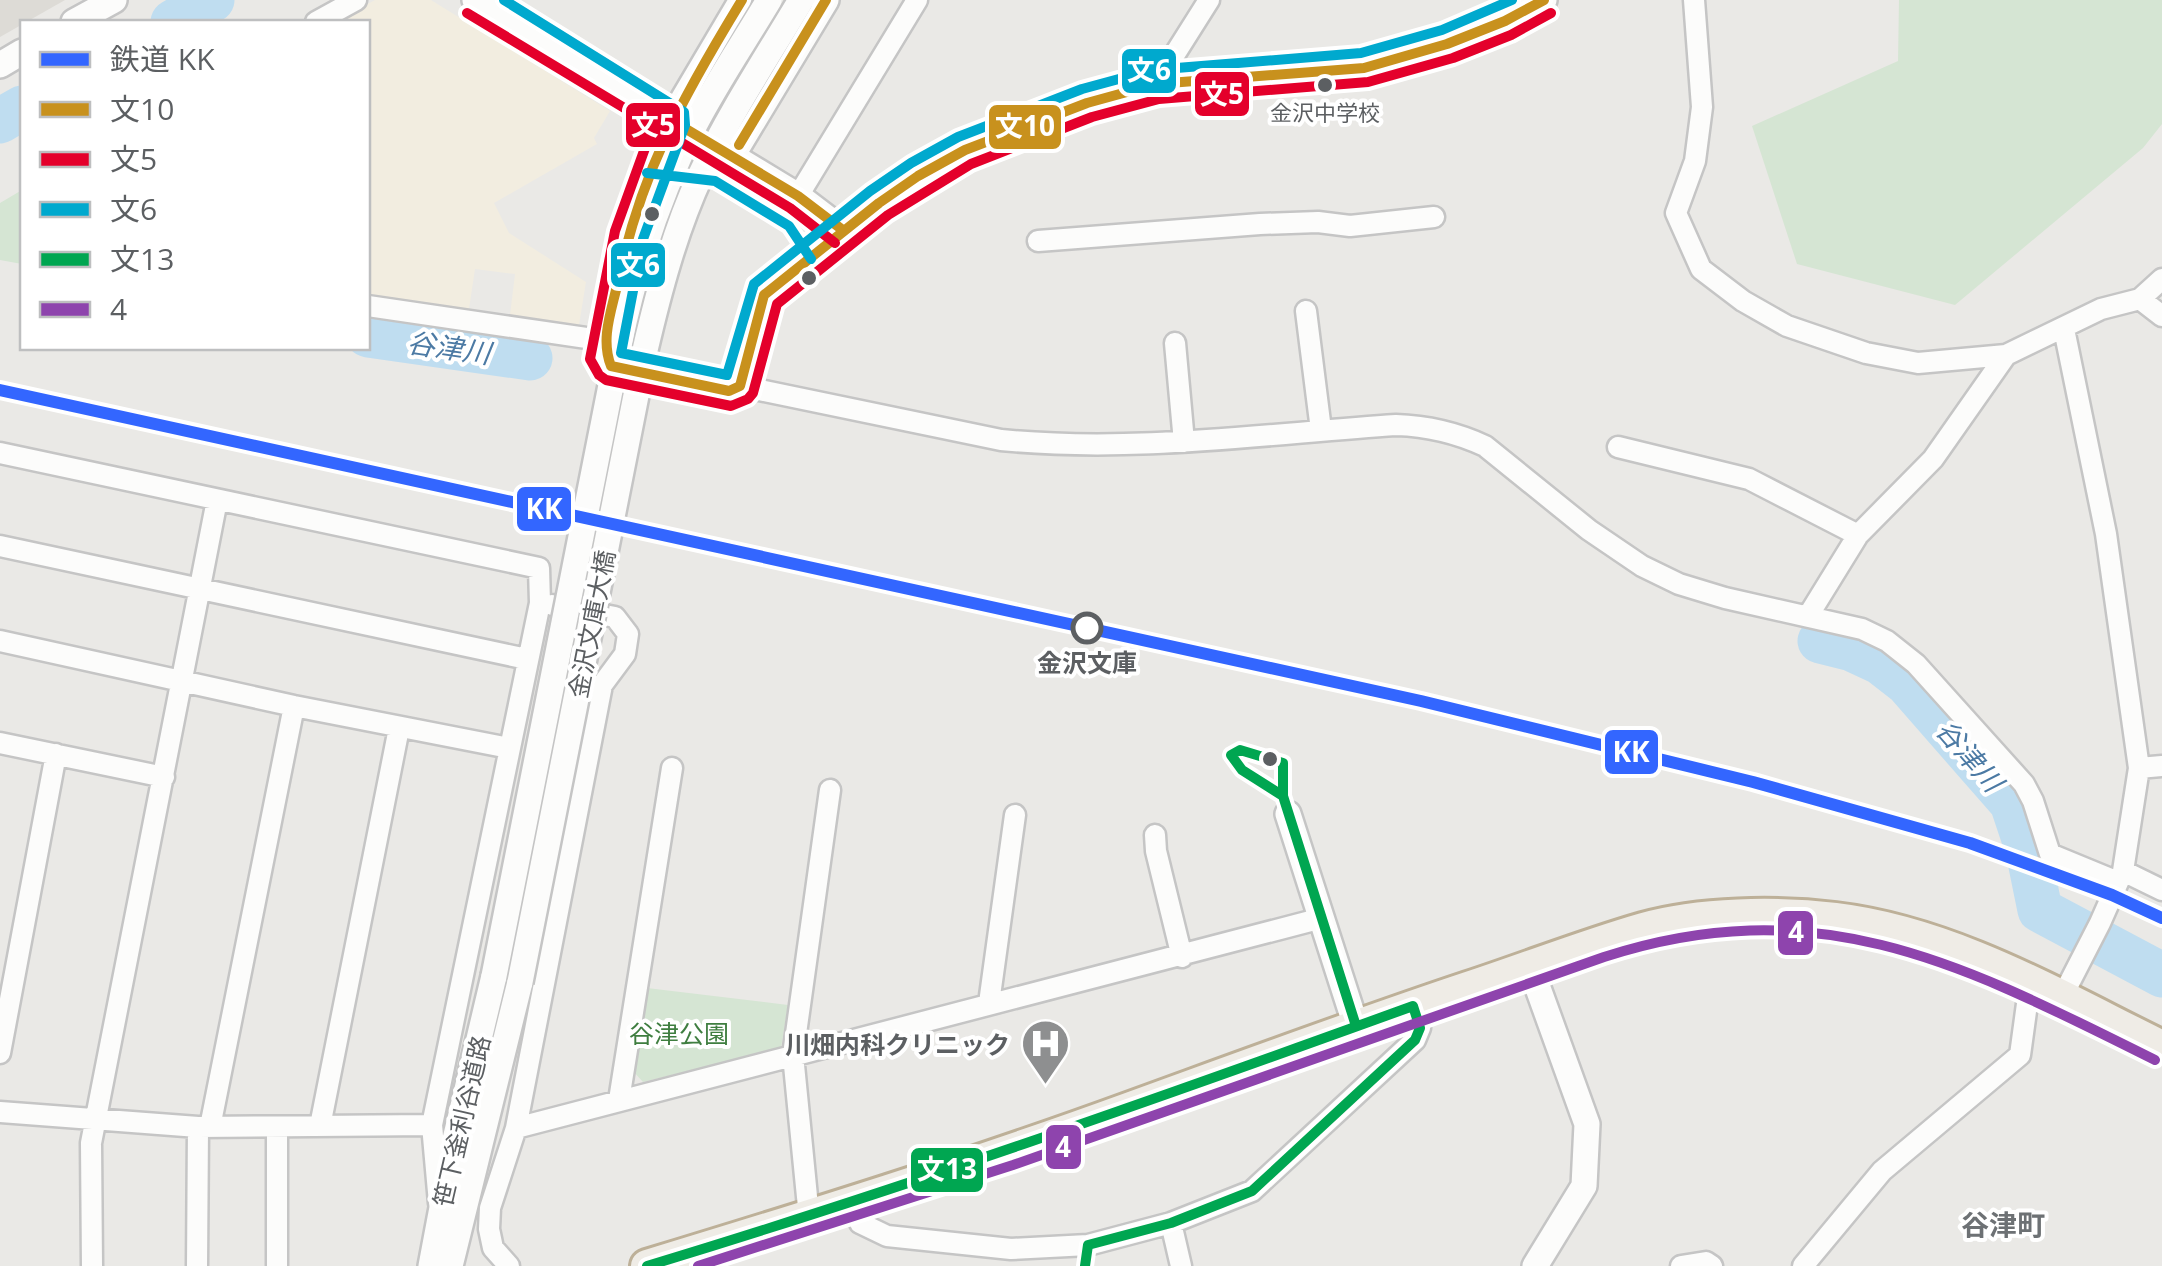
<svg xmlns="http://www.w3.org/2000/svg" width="2162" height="1266" font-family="'Open Sans','Noto Sans JP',sans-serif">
<rect width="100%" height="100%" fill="#eae9e6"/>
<!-- commercial -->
<path fill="#f2ede0" d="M375,0h56l179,111 -16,27 3,6 -103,59 15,30 77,49 -7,43 -69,-10 5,-41 -40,-5 -6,40 -101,-14v-273h-33z"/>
<!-- education -->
<path fill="#dddbd6" d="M0,0h65l-65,37z"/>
<!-- green -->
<path fill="#d5e5d3" d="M1899,0h263v124l-19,24 -188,157 -158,-41 -45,-138 146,-65z
M22,190v74l-22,-4v-57z
M647,988l141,17 -7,43 -138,34 -10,-11z"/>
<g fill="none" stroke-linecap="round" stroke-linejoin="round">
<!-- river -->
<path stroke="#bfddf0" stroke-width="45" d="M173,22l39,-22
M0,121l22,-13
M368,335l162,23
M1820,641l32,8 28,13 27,21 105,120 16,48 12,59 122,65"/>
<defs>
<path id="minor" d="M1694,0l8,107 -7,54 -19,52 25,56 42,32 44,25 79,27 52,10 88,-8 95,-46 39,-10 22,-20
M316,22l40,-22
M1156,84l53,-84
M671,120l-42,115 -22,106 -2,15 6,10 118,25 11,-5 24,-91 80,-64
M798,196l119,-196
M1038,241l222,-17 58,-2 32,4 84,-9
M2140,299l22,17
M368,306l239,35
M1306,311l15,119
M1175,343l9,99
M740,386l261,54c132,13 263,-6 395,-15 32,1 59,7 89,21l104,84 53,36 37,18 46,14 137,31 25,12 29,23 108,120 9,17 17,53 68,28
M1618,447l131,32 109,56
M0,453l539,115 1,35 -108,522 7,78
M0,546l527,113
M1808,616l50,-81 75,-76 73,-104
M0,641l294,65 215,42
M0,743l164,34
M2139,768l23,-2
M1155,835l1,16 26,106
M2123,871l39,19
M2062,997l38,-74 23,-52 16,-103 -33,-234 -42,-205
M989,1003l26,-188
M0,1053l56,-299
M619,1100l53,-332
M0,1112l198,15 234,-2
M320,1126l79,-398
M210,1127l84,-421
M277,1127v139
M516,1128l806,-210
M853,1202l7,21 27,13 124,13 77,-4 83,-22 81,-32 163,-151 5,-12 -7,-22
M809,1217l-16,-162 37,-265
M1171,1223l10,43
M92,1266l-1,-123 126,-643
M197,1266l1,-139
M509,1266l-16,-18 -4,-19 1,-21 26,-80 86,-443 23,-31 3,-20 -13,-17 -63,-12
M1681,1266l25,-4 6,4
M1803,1266l79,-95 138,-116 10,-73"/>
<path id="tertiary" d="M475,0l323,196 46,35 74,-55 47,-26 122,-47 69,-19 208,-16 83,-24 58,-23 39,-21
M74,22l40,-22
M0,65l22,-13
M671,120l71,-120
M732,156l94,-156
M1288,814l68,212
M1530,966l57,158 -3,62 -49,80
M431,1266l23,-122 40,-168
M450,1266l70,-284"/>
<path id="trunk" d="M647,1266c161,-49 322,-99 481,-157 113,-41 226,-83 340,-121 58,-19 116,-42 175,-59 56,-16 134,-17 192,-10 117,14 223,77 327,128"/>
</defs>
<!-- minor casing -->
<use href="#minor" stroke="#c5c5c5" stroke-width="25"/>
<!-- tertiary casing -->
<use href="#tertiary" stroke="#c5c5c5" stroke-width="30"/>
<!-- trunk casing -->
<use href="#trunk" stroke="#bdb098" stroke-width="38"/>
<!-- minor -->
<use href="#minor" stroke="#fcfcfb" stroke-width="20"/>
<!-- tertiary -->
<use href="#tertiary" stroke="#fcfcfb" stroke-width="25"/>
<!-- trunk -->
<use href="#trunk" stroke="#efece6" stroke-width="32"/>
<defs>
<path id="tertiary-bridge" d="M494,976l125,-631c16,-77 39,-149 75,-219 22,-43 50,-84 75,-126
M520,982l125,-632c14,-60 30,-120 56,-176 29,-61 66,-117 100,-174"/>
</defs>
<!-- tertiary-bridge casing -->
<use href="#tertiary-bridge" stroke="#c5c5c5" stroke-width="30" stroke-linecap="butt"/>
<!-- tertiary-bridge -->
<use href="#tertiary-bridge" stroke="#fcfcfb" stroke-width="25"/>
<defs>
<path id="bus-1" d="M671,120l127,76 46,35
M739,145l87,-145
M611,366l118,25 11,-5 24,-91 115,-92 39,-27 47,-26 122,-47 69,-19 208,-16 83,-24 58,-23 39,-21
M611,366c-10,-25 -1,-51 5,-76 24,-117 65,-190 126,-290"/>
<path id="bus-2" d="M467,13l323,195 45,35
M657,115l-42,116 -25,128 9,16 7,5 125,26 17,-7 5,-6 24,-89 111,-89 83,-51 121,-47 67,-18 209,-17 85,-24 58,-23 40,-22"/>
<path id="bus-3" d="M504,0l180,112 1,13 -42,114 -22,114 106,22 27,-91 116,-93 41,-28 47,-26 124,-48 70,-19 209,-17 81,-23 70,-30
M647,173l68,8 74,45 22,33"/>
<path id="bus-4" d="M1240,750l43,13v33l-41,-26 -11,-15z
M1283,796l73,230
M647,1266c258,-78 512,-168 766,-260l7,22 -5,12 -163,151 -81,32 -83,22 -3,21"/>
<path id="bus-5" d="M698,1266l315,-101 591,-208c216,-70 362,9 551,103"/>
</defs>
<!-- bus-1 casing -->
<use href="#bus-1" stroke="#fff" stroke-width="18"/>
<!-- bus-2 casing -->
<use href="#bus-2" stroke="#fff" stroke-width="18"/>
<!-- bus-3 casing -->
<use href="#bus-3" stroke="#fff" stroke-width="18"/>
<!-- bus-4 casing -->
<use href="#bus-4" stroke="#fff" stroke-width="18"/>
<!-- bus-5 casing -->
<use href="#bus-5" stroke="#fff" stroke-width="18"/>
<!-- bus-1 -->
<use href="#bus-1" stroke="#c8911d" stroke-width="10"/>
<!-- bus-2 -->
<use href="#bus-2" stroke="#e4002b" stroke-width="10"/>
<!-- bus-3 -->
<use href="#bus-3" stroke="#00a9ce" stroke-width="10"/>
<!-- bus-4 -->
<use href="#bus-4" stroke="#00a651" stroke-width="10"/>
<!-- bus-5 -->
<use href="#bus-5" stroke="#8e44ad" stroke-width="10"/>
<defs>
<path id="rail-1" d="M0,390l1421,311 332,81 217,61 142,52 50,23"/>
</defs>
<!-- rail-1 casing -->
<use href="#rail-1" stroke="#fff" stroke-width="20"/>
<!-- rail-1 -->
<use href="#rail-1" stroke="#36f" stroke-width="12"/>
</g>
<!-- icons -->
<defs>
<symbol id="hospital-pin" viewBox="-11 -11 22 30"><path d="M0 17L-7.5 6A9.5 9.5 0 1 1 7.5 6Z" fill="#8e8f90" stroke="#fff"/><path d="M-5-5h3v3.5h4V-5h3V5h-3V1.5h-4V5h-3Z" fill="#fff"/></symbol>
</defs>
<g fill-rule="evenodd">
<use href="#hospital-pin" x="1018" y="1016" width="55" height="75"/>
</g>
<!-- markers -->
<g fill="#5c5f62" stroke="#fff" stroke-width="4">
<circle cx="1325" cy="85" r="9"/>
<circle cx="652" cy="214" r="9"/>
<circle cx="809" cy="278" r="9"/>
<circle cx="1270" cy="759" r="9"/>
</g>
<circle fill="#fff" stroke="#5c5f62" stroke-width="5" cx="1087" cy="628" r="14"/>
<g text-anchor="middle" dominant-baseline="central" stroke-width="8" stroke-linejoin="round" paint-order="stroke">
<!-- bus labels -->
<g font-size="22" fill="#5c5f62" stroke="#fff">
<text x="1325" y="112">金沢中学校</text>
</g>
<!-- street labels -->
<g font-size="25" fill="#5c5f62" stroke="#fff">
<text transform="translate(591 624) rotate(-79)">金沢文庫大橋</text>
<text transform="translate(461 1121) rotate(-77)">笹下釜利谷道路</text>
</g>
<!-- stop labels -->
<g font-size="25" font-weight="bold" fill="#5c5f62" stroke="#fff">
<text x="1087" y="662">金沢文庫</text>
</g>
<!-- park labels -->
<g font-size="25" fill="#3f7e40" stroke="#fff">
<text x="679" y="1033">谷津公園</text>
</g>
<!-- poi labels -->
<g font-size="25" font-weight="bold" fill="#5c5f62" stroke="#fff" text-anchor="end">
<text x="1010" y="1044">川畑内科クリニック</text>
</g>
<!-- water labels -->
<g font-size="28" font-style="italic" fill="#4c7aa4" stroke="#fff">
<text transform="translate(449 347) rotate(8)">谷津川</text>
<text transform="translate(1970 755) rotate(49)">谷津川</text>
</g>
<!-- neighbourhood labels -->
<g font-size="28" font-weight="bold" fill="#6d7174" stroke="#fff">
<text x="2003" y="1224">谷津町</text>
</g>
</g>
<g stroke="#fff" stroke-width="4">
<rect x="1120" y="47" width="58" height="48" rx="10" fill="#00a9ce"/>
<rect x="1193" y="70" width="58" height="48" rx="10" fill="#e4002b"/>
<rect x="624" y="101" width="58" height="48" rx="10" fill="#e4002b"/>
<rect x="987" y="103" width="76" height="48" rx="10" fill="#c8911d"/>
<rect x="609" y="241" width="58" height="48" rx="10" fill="#00a9ce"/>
<rect x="515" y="485" width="58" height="48" rx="10" fill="#36f"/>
<rect x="1603" y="728" width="57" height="48" rx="10" fill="#36f"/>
<rect x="1776" y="909" width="39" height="48" rx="10" fill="#8e44ad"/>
<rect x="1044" y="1123" width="39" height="48" rx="10" fill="#8e44ad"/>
<rect x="909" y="1146" width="76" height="48" rx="10" fill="#00a651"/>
</g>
<g font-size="28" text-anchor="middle" font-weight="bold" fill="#fff">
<text x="1149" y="80">文6</text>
<text x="1222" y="104">文5</text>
<text x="653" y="135">文5</text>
<text x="1025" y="136">文10</text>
<text x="638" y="275">文6</text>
<text x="544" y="519">KK</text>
<text x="1631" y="762">KK</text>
<text x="1796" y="942">4</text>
<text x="1063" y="1157">4</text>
<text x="947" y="1179">文13</text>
</g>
<!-- legend -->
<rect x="20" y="20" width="350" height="330" fill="#ffffff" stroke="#bebfc0" stroke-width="2.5"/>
<rect x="40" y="52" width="50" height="15" fill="#3366ff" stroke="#bebfc0" stroke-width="2.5"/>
<text x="110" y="70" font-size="30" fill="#5c5f62">鉄道 KK</text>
<rect x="40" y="102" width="50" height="15" fill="#c8911d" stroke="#bebfc0" stroke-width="2.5"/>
<text x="110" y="120" font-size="30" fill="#5c5f62">文10</text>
<rect x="40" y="152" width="50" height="15" fill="#e4002b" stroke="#bebfc0" stroke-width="2.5"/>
<text x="110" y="170" font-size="30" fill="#5c5f62">文5</text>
<rect x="40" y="202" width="50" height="15" fill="#00a9ce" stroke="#bebfc0" stroke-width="2.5"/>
<text x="110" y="220" font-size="30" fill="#5c5f62">文6</text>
<rect x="40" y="252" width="50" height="15" fill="#00a651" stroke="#bebfc0" stroke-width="2.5"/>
<text x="110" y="270" font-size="30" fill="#5c5f62">文13</text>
<rect x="40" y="302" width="50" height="15" fill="#8e44ad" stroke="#bebfc0" stroke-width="2.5"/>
<text x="110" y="320" font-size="30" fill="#5c5f62">4</text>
</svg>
